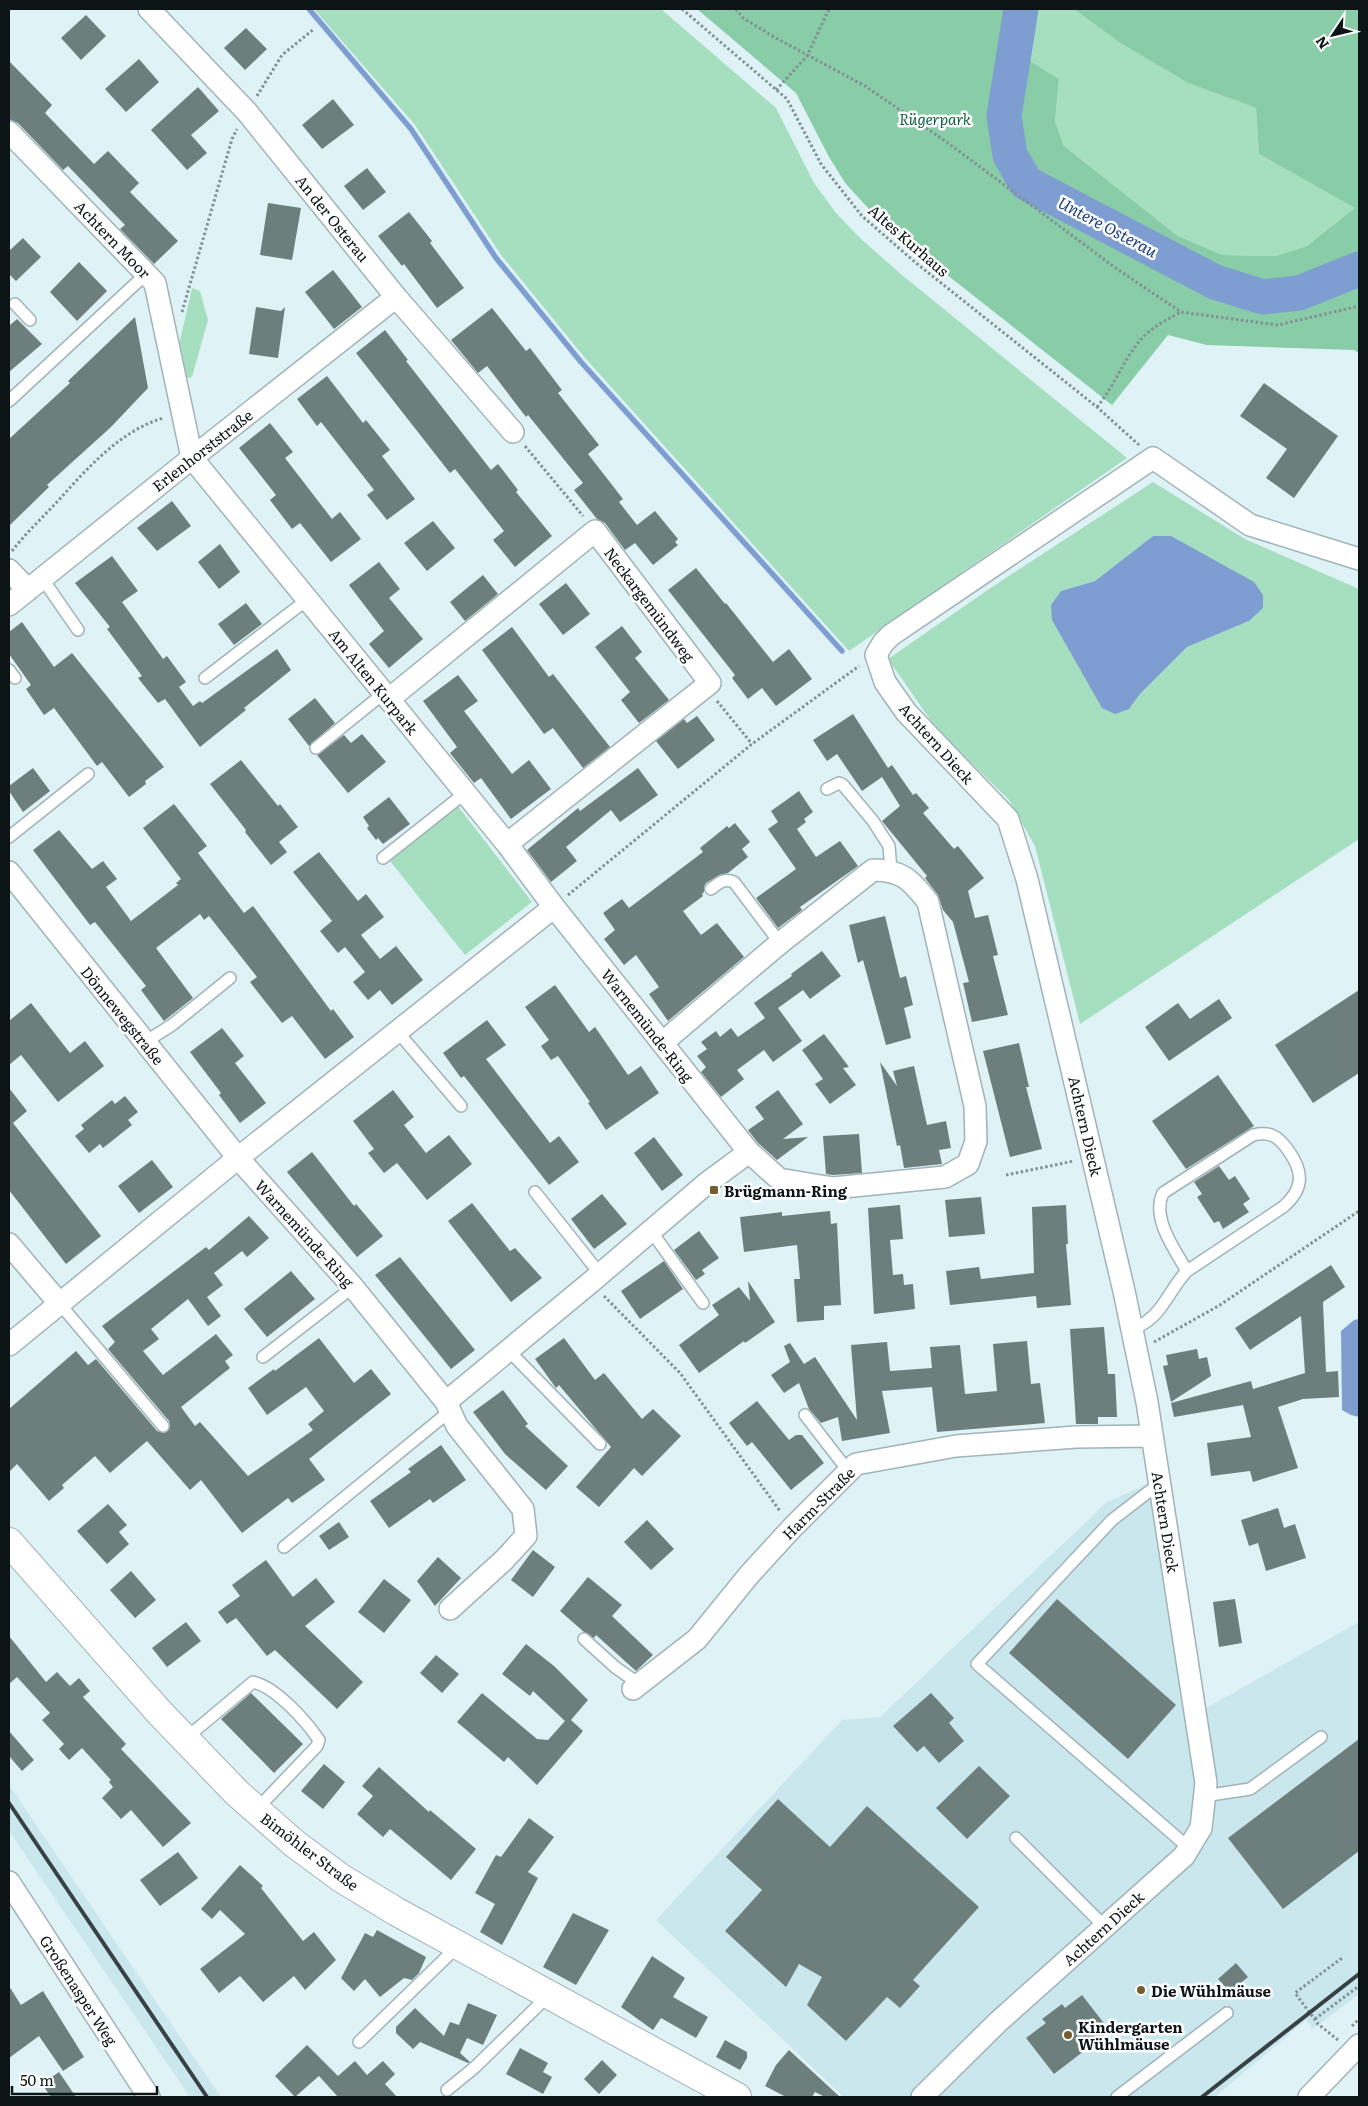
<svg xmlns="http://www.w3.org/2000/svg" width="1368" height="2106" font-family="Literata,serif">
<rect width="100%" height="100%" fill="#dff3f7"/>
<!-- built -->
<path fill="#cae7ed" d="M1148,1484l42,233 169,-95v372l-46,35 -7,-9 -91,77h-371l-188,-177 186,-200 38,-3 227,-215z
M9,1785l167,246 45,66h-31l-181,-266z"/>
<!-- green -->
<path fill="#a6dfc0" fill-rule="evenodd" d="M314,9h347l115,99 38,75 22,30 25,26 41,36 225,183 -278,193 -264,-293 -84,-103 -86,-130z
M1034,9h40l46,34 68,40 68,25 3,46 97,54 -49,38 -31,10 -53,-1 -45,-19 -114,-90 -9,-24 4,-43 -32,-20z
M192,288l8,3 8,29 -16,57 -11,3 -5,-22z
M1153,482l92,57 114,50v250l-279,185 -45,-178 -26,-46 -73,-72 -48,-69 104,-72zM1153,536l96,85 -62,26 -47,47 -11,15 -68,-118 34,-10z
M457,805l75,97 -67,53 -75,-94z"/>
<!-- forest -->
<path fill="#89cca8" d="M697,9h337l-7,50 32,20 -4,43 9,24 114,90 45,19 53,1 31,-10 48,-38 -96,-54 -3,-46 -68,-25 -68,-40 -46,-34h285v344l-5,-3 -147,-5 -39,-10 -56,70 -185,-146 -58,-50 -23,-25 -17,-27 -33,-64z"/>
<!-- water -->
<path fill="#7e9ed2" d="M1153,536h18l83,46 9,13v13l-14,13 -62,26 -47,47 -11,15 -14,5 -13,-6 -50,-88 -1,-15 10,-14 34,-10z
M1359,1319v98l-8,-2 -9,-5 -1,-79 13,-11z"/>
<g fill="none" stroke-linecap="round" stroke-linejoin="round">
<!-- stream -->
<path stroke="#7e9ed2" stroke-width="5.5" d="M309,9l102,120 85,129 85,104 261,289"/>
<!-- river -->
<path stroke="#7e9ed2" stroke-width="35" d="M1021,9l-17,107 6,39 16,28 189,99 48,15 36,-4 60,-24"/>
</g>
<!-- building -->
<path fill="#6d7f7c" d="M86,15l20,21 -25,24 -20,-22z
M246,28l21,21 -22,21 -21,-22z
M139,59l20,23 -33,30 -21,-23z
M9,61l43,44 -7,8 49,51 14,-13 31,32 -9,9 48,49 -24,23 -34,-35 5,-4 -57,-59 -5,4 -45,-47 -9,-4z
M198,87l21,24 -28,24 16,18 -20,17 -36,-40z
M333,99l21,26 -32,24 -20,-24z
M367,168l19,24 -23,18 -19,-24z
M268,203l33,5 -9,52 -32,-5z
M409,212l23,29 -2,2 34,45 -27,20 -33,-44 -2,2 -24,-30z
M23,238l18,19 -25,24 -7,-7v-23z
M79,262l28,29 -30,30 -27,-29z
M333,270l29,37 -28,22 -29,-37z
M256,307l25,4 4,-4 -7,51 -29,-4z
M492,308l34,43 4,-3 32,42 -4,3 41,52 -11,9 35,45 -4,3 18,23 18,-14 23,28 -3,3 3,3 -25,20 -18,-22 -10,7 -20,-27 -8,-4 -23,-29 9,-7 -55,-68 -2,2 -39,-51 -9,7 -27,-33z
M135,317l13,71 -37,39 -64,58 2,2 -40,39v-87l61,-56 -2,-2z
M17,319l25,25 -33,28v-46z
M385,330l23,30 -2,1 85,109 7,-6 20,26 -2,2 36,44 -37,31 -22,-27 11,-9 -49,-62 -5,4 -94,-120z
M327,376l36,47 3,-3 24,30 -8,6 33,43 -28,21 -20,-25 7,-5 -53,-68 -4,4 -20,-27z
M1264,383l74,53 -44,62 -28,-20 21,-29 -47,-33z
M270,423l23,29 -8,6 47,61 8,-7 21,27 -30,23 -31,-39 -8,6 -22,-29 6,-5 -37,-47z
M172,501l19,25 -34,25 -20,-23z
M433,521l22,27 -28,23 -23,-28z
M220,544l20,28 -21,17 -21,-27z
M112,556l26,35 -16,11 41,57 4,-3 19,26 -7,5 14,19 7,-5 2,2 75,-54 14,21 -47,38 2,2 -46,37 -35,-48 -7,4 -20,-25 4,-2 -35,-47 3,-2 -35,-44z
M379,562l21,27 -11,9 34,41 -34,29 -20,-24 15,-13 -35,-46z
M696,568l29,36 1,-1 47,59 16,-13 23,30 -36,27 -14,-18 -14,11 -16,-21 3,-3 -67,-85z
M483,575l15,19 -33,27 -15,-19z
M566,583l24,31 -27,21 -24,-31z
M246,603l16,21 -28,21 -16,-21z
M22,622l32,45 18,-14 92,114 -19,14 1,3 -17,13 -27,-35 -5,4 -43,-58 -10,7 -18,-26 5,-4 -22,-31v-22z
M622,626l20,26 -7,6 34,42 -30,23 -18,-23 9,-8 -35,-45z
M512,627l37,50 4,-3 57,73 -27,21 -30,-40 -9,6 -62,-84z
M458,675l20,26 -14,10 48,63 17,-14 22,29 -40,30 -30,-41 -7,5 -24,-30 7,-6 -34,-46z
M315,698l20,25 -26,23 -21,-27z
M853,714l35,54 4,-3 21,30 3,-2 13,15 -6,5 31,36 4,-3 26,32 -16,13 7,27 13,-3 10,40 -5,1 15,59 -36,7 -9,-39 6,-1 -16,-60 -10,-12 -5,-15 -13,-17 2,-2 -45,-55 18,-15 -18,-29 -20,14 -25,-37 -10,7 -14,-21z
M697,716l18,24 -37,29 -22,-28 28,-22 3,4z
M362,734l24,28 -38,31 -31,-38 27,-20 7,8z
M241,760l37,46 2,-2 18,23 -19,15 8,10 -16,13 -26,-33 1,-2 -36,-46z
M33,768l17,23 -27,21 -14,-21v-5z
M638,768l20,27 -38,27 -9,-12 -45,37 11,14 -26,21 -24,-32 51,-42 2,3z
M799,791l14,21 -9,7 2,3 -9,7 19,28 24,-16 18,25 -58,41 2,3 -24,18 -22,-30 40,-29 -28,-40 10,-7 -7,-11z
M389,797l21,27 -27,20 -5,-6 -2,2 -9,-12 2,-2 -6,-9z
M174,804l33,42 -9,7 46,60 9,-7 78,105 2,-2 21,28 -29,22 -33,-43 -10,7 -32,-41 7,-5 -48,-61 -5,4 -4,-6 -44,34 37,50 -29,23 -23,-31 5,-4 -51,-64 -5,3 -57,-75 26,-20 33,39 11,-8 14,18 -11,8 25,34 47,-36 -2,-2 5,-4 -38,-51z
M735,823l15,19 -8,7 6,8 -20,16 -9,2 -13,8 -2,4v5l-2,2 1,2 -20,15 18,24 16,-12 27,34 -76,64 -19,-27 10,-7 -23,-32 -12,10 -20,-26 11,-9 -12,-17 19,-14 7,9 74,-56 -3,-4 27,-22 2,2z
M319,852l39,49 8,-7 18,23 -23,18 19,24 16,-13 27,34 -31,25 -12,-15 -12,10 -15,-18 12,-10 -20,-25 -7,6 -18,-22 12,-10 -39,-49z
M885,916l15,62 6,-2 7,29 -9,3 7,30 -25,7 -23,-85 -5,3 -9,-38z
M822,951l19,25 -31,23 -7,-9 -25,18 24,33 -29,21 -9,-12 -27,20 7,9 -23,18 -20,-25 5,-5 -9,-11 10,-7 -6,-7 15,-11 4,6 11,-9 7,9 27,-19 -11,-15 38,-27 -1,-2z
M555,985l34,47 6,-5 33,48 13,-9 18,27 -53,37 -18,-27 2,-1 -32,-46 -7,4 -10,-14 8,-6 -24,-33z
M1359,990v83l-46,30 -38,-58z
M1219,999l13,19 -63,43 -24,-34 33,-24 12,16z
M31,1003l39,50 15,-12 19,25 -46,36 -37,-47 -12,10v-44z
M487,1020l19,25 -20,14 64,84 9,-7 20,26 -30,23 -85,-109 -3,2 -18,-25z
M222,1028l22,28 -9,7 31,40 -26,20 -21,-28 2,-2 -31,-41z
M824,1034l25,33 -6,1 13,17 -26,19 -15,-20 8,-5 -21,-29z
M1019,1043l10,44h-3l16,62 -32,8 -27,-106z
M880,1062l17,24 -4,-15 21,-5 13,59 19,-4 5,27 -12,2 3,14 -38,4 -4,-23 -3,1z
M1218,1075l36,51 -68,43 -34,-48z
M9,1088l18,23 -14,12 88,113 -35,28 -57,-74z
M393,1090l21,27 -10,8 22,28 23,-18 23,29 -45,36 -30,-37 -13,10 -16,-20 6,-4 -21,-28z
M778,1090l25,34 -20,15 25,-2 -31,23 -19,-17 -10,-13 16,-11 -9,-12z
M125,1096l13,16 -10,8 4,5 -29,23 -3,-4 -11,9 -14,-17 9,-7 -3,-4 31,-25 3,4z
M859,1134l3,39 -29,2 -7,-1 -3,-38z
M654,1137l29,38 -21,16 -28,-38z
M312,1152l42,54 2,-2 27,32 -26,21 -70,-85z
M152,1160l21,27 -34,26 -21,-27z
M1219,1166l10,14 6,-4 15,23 -7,5 6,8 -26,17 -4,-8 -5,2 -17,-26 5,-3 -8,-12z
M602,1194l25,30 -33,25 -23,-30z
M981,1197l4,37 -36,3 -4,-37z
M472,1203l38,48 5,-3 27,30 -31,24 -63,-81z
M900,1205l3,34 -13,1 3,35 10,-1 1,11 9,-1 2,25 -41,5 -6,-106z
M1066,1205l2,39h-2l5,61 -34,3 -1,-12 -86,9 -4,-34 33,-4 2,12 53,-6 -2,-66z
M830,1211l1,13 6,-1 4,82 -17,1v14l-27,2 -3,-43h6l-3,-34 -53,7 -4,-35 42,-5v4z
M249,1216l20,22 -22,19 -5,-6 -28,22 9,12 -16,12 14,19 -13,10 -20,-27 -37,30 8,10 -16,12 20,24 53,-41 17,21 -8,6 5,7 -49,39 14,19 5,-4 48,54 65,-46 -5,-6 16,-13 -18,-24 -39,28 -19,-27 26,-19 1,2 44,-33 35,45 17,-14 20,25 -82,65 16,21 -33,23 -4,-5 -46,35 -41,-53 -11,10 -43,-49 -37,32 -15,-17 -33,29 2,3 -15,13 -32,-37 -8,8v-63l67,-58 12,14 8,-6 61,72 7,2 4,-2 2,-6 -1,-4 -61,-72 7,-7 -13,-16 104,-79 3,3z
M699,1231l20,27 -17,12 3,4 -9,6 -22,-30z
M400,1257l75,93 -24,19 -76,-94z
M664,1261l19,28 -43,30 -19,-28z
M1331,1265l14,22 -22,15 3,70 12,-1 1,26 -36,2 -25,8 20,61 -45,14 -3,-11 -39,5 -4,-33 44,-6 -8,-32 -69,12 -3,-14 80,-22 2,8 52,-16 -4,-57 -51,34 -15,-22z
M291,1271l24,28 -48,38 -23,-28z
M748,1281l27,41 -30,21 -1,-2 -45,32 -20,-28 40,-30 -7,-10 27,-18 11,14z
M1104,1327l4,47h7l2,43h-19v7h-22l-6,-95z
M564,1338l31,42 9,-7 38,46 11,-10 28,27 -39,40 -8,-8 -35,39 -23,-20 35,-40 -52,-62 -3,3 -21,-29z
M1027,1341l4,43 9,-1 5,40 -108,9 -5,-45 -50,4 8,42 -48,8 -4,-24 -17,6 -12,-14 -10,-26 -15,10 -13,-18 19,-13 -6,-16 6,-3 14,21 11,-7 42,63 -6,-75 36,-3 3,29 42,-3 -2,-21 30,-2 5,49 32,-3 -4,-47z
M1197,1349l2,10 8,-2 4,19 -40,26 -8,-36 5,-1 -2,-10z
M503,1390l25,34 -3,2 43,40 -22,24 -41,-36 -32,-42z
M757,1401l32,39 7,-5h6l22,28 -33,27 -39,-48 -5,4 -18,-23z
M441,1445l25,35 -33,23 -3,-4 -41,29 -19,-27 41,-29 -3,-3z
M108,1504l19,21 -8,7 10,12 -22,20 -30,-33z
M1278,1508l6,20 11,-4 11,34 -40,13 -8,-28 -9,3 -8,-26z
M647,1520l27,29 -23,21 -27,-28z
M339,1522l10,15 -20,13 -10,-14z
M533,1550l22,17 -22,30 -22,-17z
M438,1557l23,21 -26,28 -18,-25z
M266,1560l27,37 23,-19 19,24 -30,24 58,56 -26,27 -62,-59 -8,6 -31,-38 -9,6 -9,-12 22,-16 -8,-11z
M131,1571l25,29 -21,18 -25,-28z
M588,1577l34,28 -10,11 41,39 -17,16 -40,-36 -2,3 -10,-6 -24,-21z
M384,1579l27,21 -27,33 -26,-21z
M1057,1599l119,106 -48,54 -119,-106z
M1235,1599l7,44 -23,4 -6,-45z
M186,1622l15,19 -34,26 -15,-19z
M9,1636l37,46 11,-10 13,14 9,-8 11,13 -7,6 43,47 -5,5 70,74 -28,24 -32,-37 -10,9 -19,-21 11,-11 -4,-5 2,-2 -29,-32 -13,12 -10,-11 5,-5 -22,-24 8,-7 -33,-36 -8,7z
M526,1644l28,22 34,34 -17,20 12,11 -46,54 -29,-28 -4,5 -47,-40 25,-29 55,46 11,1 17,-19 -32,-30 -3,5 -28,-22z
M436,1655l23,19 -17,19 -22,-20z
M251,1693l52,51 -29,29 -53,-54z
M931,1693l23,25 -5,5 15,18 -25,22 -15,-17 -7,6 -24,-26z
M9,1731l25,29 -12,11 -13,-15z
M1359,1739v112l-76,58 -55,-71z
M324,1764l21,18 -22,27 -22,-18z
M979,1766l31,30 -43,43 -31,-31z
M379,1767l50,45 1,-2 46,39 -25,31 -61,-51 -7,8 -26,-23 16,-18 -11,-10z
M778,1799l52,48 37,-41 112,101 -66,73 7,6 -20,22 -13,-11 -41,44 -39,-36 15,-28 -23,-13 -13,23 -61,-56 37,-41 -36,-33z
M529,1818l25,19 -26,35 10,6 -36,67 -22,-13 15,-28 -20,-11 21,-38 5,2z
M178,1852l20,26 -38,28 -20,-26z
M240,1865l23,21 -2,2 42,53 11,-9 22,28 -31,30 -11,-14 -31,26 -23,-26 -21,17 -19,-24 45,-35 -25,-24 -8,9 -11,-10z
M573,1913l36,17 -33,55 -33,-18z
M377,1930l49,27 -7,16 -7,7 -8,-2 -24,19 -15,-18 -11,12 -13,-13 24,-45 8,4z
M652,1956l33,22 -12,19 35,20 -12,21 -35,-20 -8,12 -32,-23z
M1236,1963l12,14 -18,15 -12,-13z
M9,1986l12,19 22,-14 41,66 -21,14 -24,-35 -30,22z
M1082,1995l28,36 -56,43 -28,-36 20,-15 -4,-4 20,-15 3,4z
M468,2003l29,12 -14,30 -16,-7 -7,15 10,9 -2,1 -48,-21 -7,7 -17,-16v-6l19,-19 29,28 6,-14 9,3z
M725,2040l22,12v6l-7,12 -24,-13z
M307,2045l31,31 17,-15 12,14 16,-14 12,13 -10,10 12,13h-59l-19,-21 -24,21 -20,-21z
M520,2048l28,15 -5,9 9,5 -9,17 -37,-20z
M789,2050l51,47h-15l-10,-5 -3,5h-26l-21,-11 11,-21z
M602,2060l15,15 -18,19 -15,-15z
M59,2072l17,25h-25l-9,-13z"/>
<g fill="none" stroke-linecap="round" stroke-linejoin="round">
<defs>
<path id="lane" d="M15,304l15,16
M9,401l137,-127
M42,578l36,52
M9,670l6,8
M205,678l103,-79
M316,748l68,-55
M827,789l12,-6 4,2 30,36 16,25 2,24
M9,837l79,-63
M383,858l82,-65
M711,889c9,-7 13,-11 23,-7l46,61
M397,1031l64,75
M145,1042l27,-17 58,-47
M535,1192l65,82
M651,1231l52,72
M59,1303l104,123
M1132,1330c4,-3 10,-5 14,-8 18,-12 26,-36 41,-51l96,-64c21,-18 21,-35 5,-57 -10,-14 -18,-19 -35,-15l-90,58c-12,25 12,57 24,78
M508,1350l92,94
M263,1357l90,-70
M805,1415l44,57
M1160,1483l-48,37 -135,144 212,184
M284,1547l166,-136
M584,1639l31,28 24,17
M185,1739l68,-57c23,5 53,39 66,58l-2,6 -61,64
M1204,1796l46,-7 71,-52
M1016,1838l89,89
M359,2042l99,-96
M447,2090l27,-22 74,-72
M1117,2097l110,-84"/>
<path id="street" d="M149,9l98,103 149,185 117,135
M9,132l146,151 37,175 315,386 47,63
M9,570l19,20
M9,605l183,-147 204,-161
M389,699l206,-168 115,152 -203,161
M9,872l229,286 115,129 93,115 11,24 66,83 3,27 -22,24 -54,49
M9,1244l50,59
M9,1345l229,-187 316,-251 195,245 30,27 54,9 112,-11 23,-13 8,-23 -1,-35 -47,-204c-17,-22 -26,-32 -55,-32l-93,73 -118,100
M446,1402l145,-120 116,-99 42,-31
M633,1689l64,-50 52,-64 43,-47 64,-64 100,-18 120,-9 76,-1
M9,1882l140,215
M922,2097l76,-75 186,-166 17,-28 5,-45 -59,-381 -23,-111 -97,-412 -19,-60 -102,-107 -21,-30 -9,-27 7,-12 8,-8 262,-177 97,67 109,34
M1309,2097l50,-52"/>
<path id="secondary" d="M9,1542l150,170 78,81 58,51 46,34 56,34 340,185"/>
</defs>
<!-- lane casing -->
<use href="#lane" stroke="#a0b3b7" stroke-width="14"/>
<!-- street casing -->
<use href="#street" stroke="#a0b3b7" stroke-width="24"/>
<!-- secondary casing -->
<use href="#secondary" stroke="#a0b3b7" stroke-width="30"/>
<!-- path -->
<path stroke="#839194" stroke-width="3" stroke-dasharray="2.5 2.5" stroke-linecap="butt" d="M682,9l105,90 34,65 41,52 54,47 181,144 42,38
M736,9l7,9 31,19 91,49 83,57 169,126 64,43 97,13 81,-19
M776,90l31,-34 22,-47
M257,96l25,-41 32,-26
M182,312l50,-173 5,-10
M1097,407c15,-18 24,-41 38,-60 11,-17 29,-26 46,-35
M525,446l58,70
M12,551c13,-17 29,-32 44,-48 31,-34 62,-71 107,-85
M717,701l35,43
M568,895l184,-151 107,-78
M1006,1175l68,-14
M604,1296l76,77 100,138
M1154,1342l66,-37 139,-94
M1315,2019l44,-33
M1352,2026l7,-7
M1338,2040l-20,-16 -23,-31 47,-35"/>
<!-- lane -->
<use href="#lane" stroke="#fff" stroke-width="11"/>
<!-- street -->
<use href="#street" stroke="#fff" stroke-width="21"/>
<!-- secondary -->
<use href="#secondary" stroke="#fff" stroke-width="28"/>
<!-- rail -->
<path stroke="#384144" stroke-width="4" d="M9,1803l198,294
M1202,2097l157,-123"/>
</g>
<!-- markers -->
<g fill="#735e2d" stroke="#fff" stroke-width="2">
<rect x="709" y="1185" width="10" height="10" rx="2.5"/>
<circle cx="1141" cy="1990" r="5"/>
<circle cx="1068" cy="2035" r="5"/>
</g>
<g text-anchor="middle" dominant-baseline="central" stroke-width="5" stroke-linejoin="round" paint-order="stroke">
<!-- park labels -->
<g font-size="15" font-style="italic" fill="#146342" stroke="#fff">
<text x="935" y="118">Rügerpark</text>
</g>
<!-- street labels -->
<g font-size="15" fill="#0d1416" stroke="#fff">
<text transform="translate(333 218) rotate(51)">An der Osterau</text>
<text transform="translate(113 239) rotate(46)">Achtern Moor</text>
<text transform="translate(909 240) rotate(41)">Altes Kurhaus</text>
<text transform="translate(202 450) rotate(-38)">Erlenhorststraße</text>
<text transform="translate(650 604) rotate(53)">Neckargemündweg</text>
<text transform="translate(374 681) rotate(51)">Am Alten Kurpark</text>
<text transform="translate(937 743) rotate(48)">Achtern Dieck</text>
<text transform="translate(123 1015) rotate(51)">Dönnewegstraße</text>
<text transform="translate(648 1025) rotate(52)">Warnemünde-Ring</text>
<text transform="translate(1086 1126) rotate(77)">Achtern Dieck</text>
<text transform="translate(305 1233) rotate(48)">Warnemünde-Ring</text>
<text transform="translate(818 1503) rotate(-45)">Harm-Straße</text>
<text transform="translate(1166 1522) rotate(81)">Achtern Dieck</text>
<text transform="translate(310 1851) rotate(37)">Bimöhler Straße</text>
<text transform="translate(1103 1928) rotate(-42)">Achtern Dieck</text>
<text transform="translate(79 1990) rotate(57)">Großenasper Weg</text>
</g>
<!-- poi labels -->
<g font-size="15" font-weight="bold" fill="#0d1416" stroke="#fff" text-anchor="start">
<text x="724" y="1190">Brügmann-Ring</text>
<text x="1151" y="1990">Die Wühlmäuse</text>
<text x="1078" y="2026">Kindergarten<tspan x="1078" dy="17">Wühlmäuse</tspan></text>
</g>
<!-- water labels -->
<g font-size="16" font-style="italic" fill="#183d7c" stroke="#fff">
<text transform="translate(1108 226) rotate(28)">Untere Osterau</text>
</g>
</g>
<!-- border -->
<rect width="1368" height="2106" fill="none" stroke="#0d1416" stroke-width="20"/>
<!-- north arrow -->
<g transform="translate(1333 35) rotate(235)" stroke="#ffffff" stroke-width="4" paint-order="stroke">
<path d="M0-4L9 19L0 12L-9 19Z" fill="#0d1416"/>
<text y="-8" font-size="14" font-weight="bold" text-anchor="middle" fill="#0d1416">N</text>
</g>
<!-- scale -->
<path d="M12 2086v8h145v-8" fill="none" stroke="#0d1416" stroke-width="2.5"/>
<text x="20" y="2086" font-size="15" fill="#0d1416" stroke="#ffffff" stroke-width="4" paint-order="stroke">50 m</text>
</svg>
